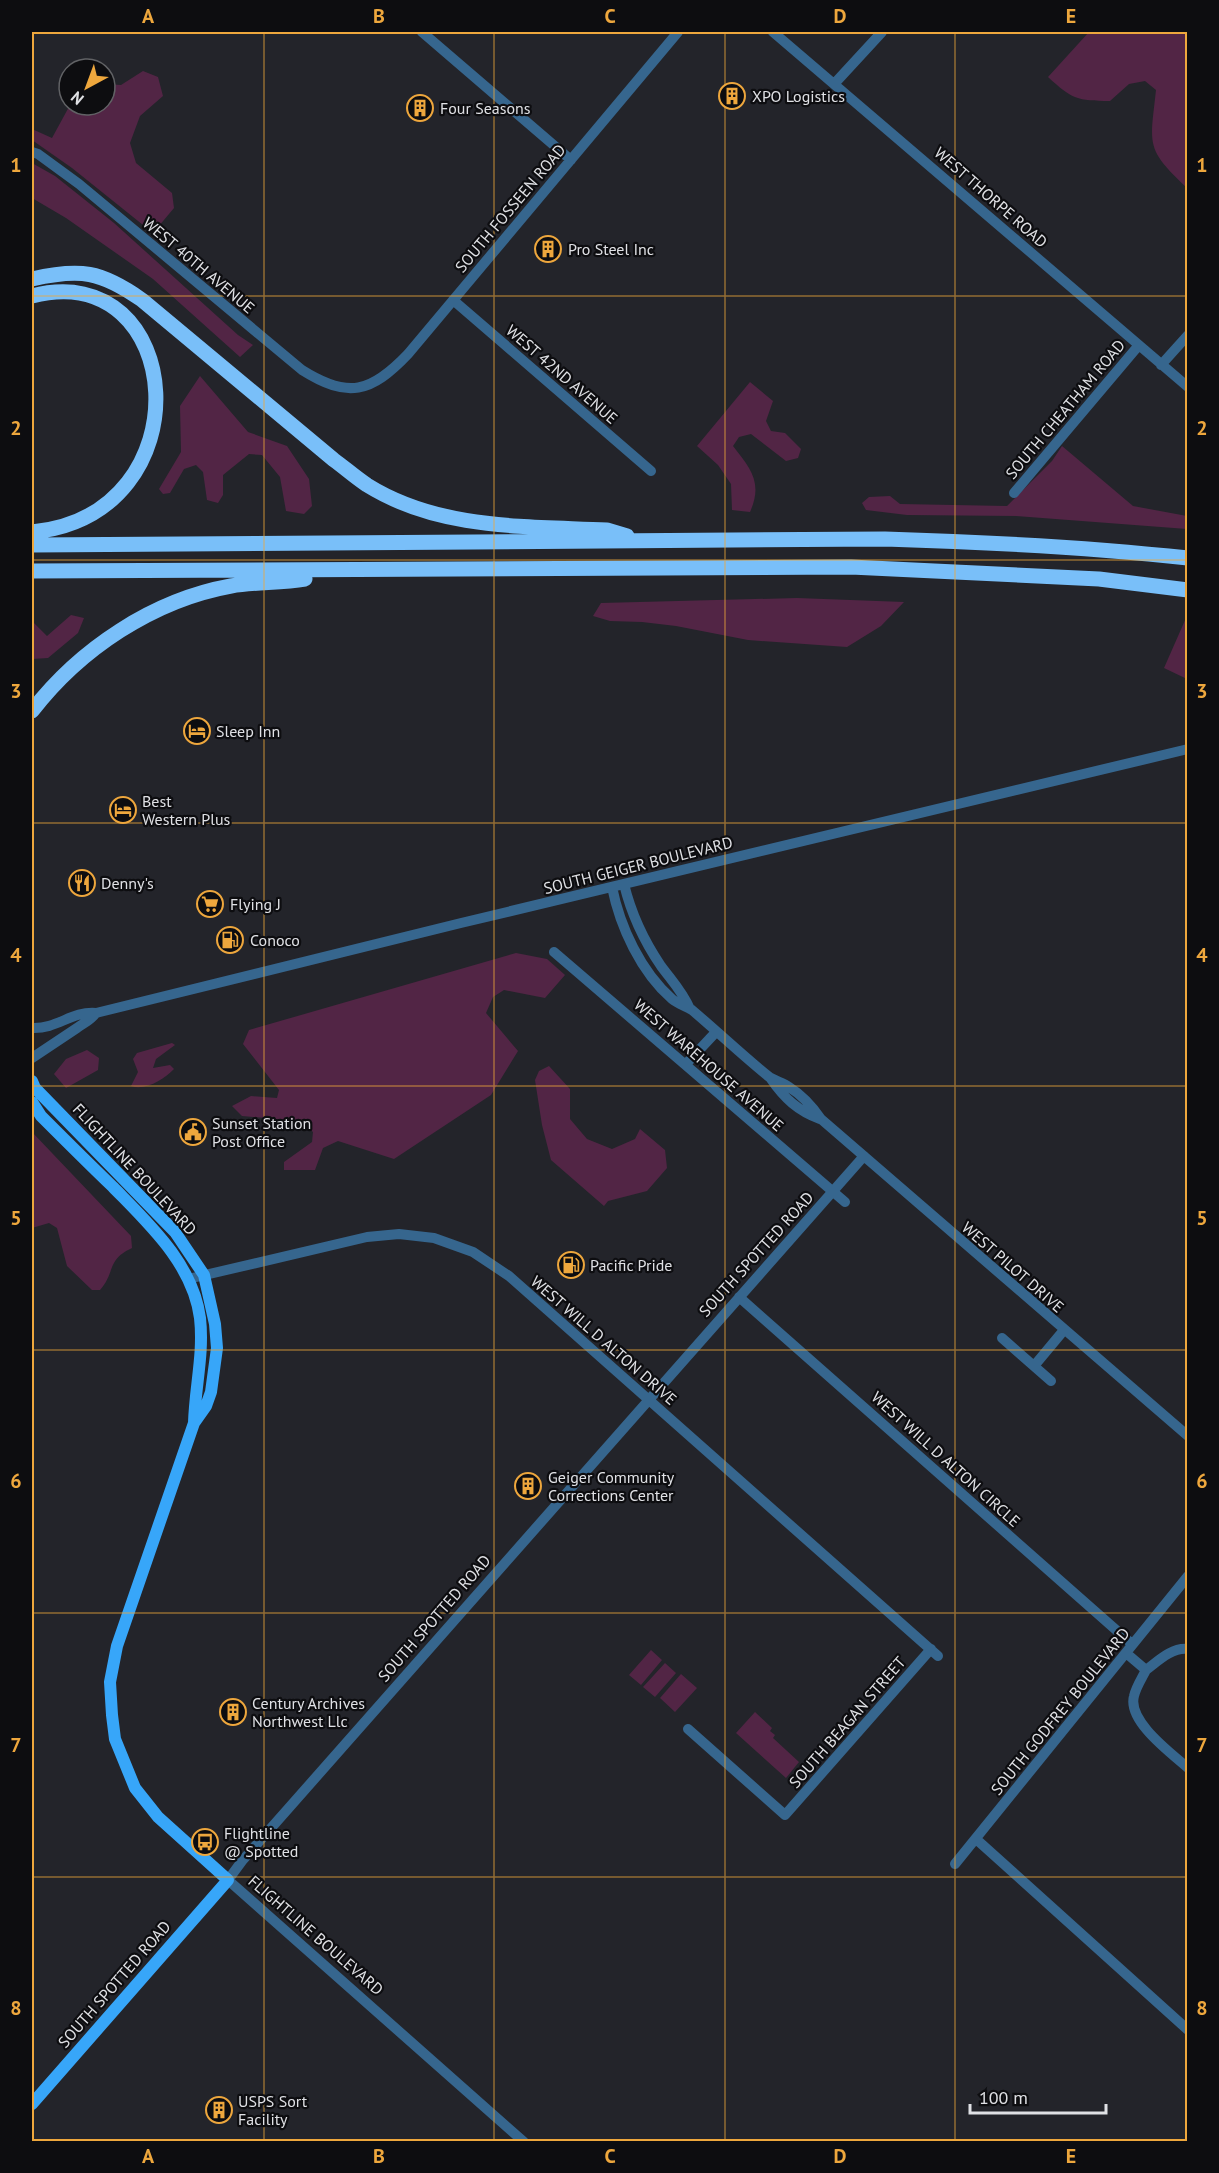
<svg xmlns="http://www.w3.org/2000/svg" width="1219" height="2173" font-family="'PT Sans',sans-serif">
<rect width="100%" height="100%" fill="#23242a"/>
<!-- green -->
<path fill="#522545" d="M1089,32h98v156c-42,-40 -37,-42 -31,-98l-11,-9 -16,3 -19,17c-33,0 -38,-2 -62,-24z
M143,71l15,6 5,19 -23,20 -10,27 6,20 36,30 2,15 -21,25 -81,-65 -40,-28v-11l20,9 18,-33h35v-21l16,1z
M32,163l23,13 59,47 124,112 15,10 -13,12 -87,-78 -87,-61 -34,-20z
M200,376l48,56 39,14 22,33 3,27 -8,8 -18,-3 -6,-34 -18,-22 -13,-1 -26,21v20l-5,8 -11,-3 -4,-28 -7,-7 -12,4 -14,24 -7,1 -4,-5 22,-37 -1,-46z
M750,382l23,19 -7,20 5,10 14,2 16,16 -3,9 -12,3 -35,-27 -12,3 -6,9c18,23 30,37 17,66l-18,-2 -1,-26 -13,-19 -21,-19z
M1062,446l71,60 54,10v13l-171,-13 -109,-1 -41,-5 -4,-7 7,-6 21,-1 10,8 107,2 45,-45z
M797,598l107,4 -23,24 -34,21 -99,-7 -72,-14 -34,-4 -32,-1 -17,-5 8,-13z
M71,615l13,3 -6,15 -30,25 -16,1v-38l15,15z
M1186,618h2l-1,61 -23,-11z
M516,953l31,6 18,16 -20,23 -41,-8 -11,7 -7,16 32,38 -27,44 -97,64 -56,-18 -15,7 -8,22h-31v-8l28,-20 1,-10 -7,-6 -26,4 -14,-12 -24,-2 -10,-10 19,-10 26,2 2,-8 -36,-46 6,-14z
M172,1043l3,2 -19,14 -3,9 17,-3 4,4c-10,10 -28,22 -43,17l7,-14 -5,-13 4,-6z
M87,1050l12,8 -1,12 -32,18 -12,-14 12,-15z
M549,1066l21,23v30l17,20 25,10 23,-10 5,-10 25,21 2,18 -20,23 -39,10 -4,5 -53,-46 -9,-35 -7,-45 4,-9z
M32,1132l99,104 1,12c-26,12 -16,24 -32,42h-8l-25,-24 -10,-38 -8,-5 -17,5z
M651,1650l11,10 -21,25 -12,-10z
M665,1663l11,10 -21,24 -12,-10z
M681,1674l16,14 -22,24 -15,-14z
M755,1712l17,16 -2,3 5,4 -2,3 26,24 -13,16 -50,-45z"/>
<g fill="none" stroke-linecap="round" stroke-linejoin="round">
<!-- minor -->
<path stroke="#36668e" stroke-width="10" d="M422,32l149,128
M773,32l415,355
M835,83l47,-51
M32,152l6,2 41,30 223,186c46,29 69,23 106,-16l270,-322
M453,300l198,171
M1161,365l27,-30
M1014,493l125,-148
M624,884c7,29 20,57 37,82 11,15 21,25 29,43
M612,887c8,40 29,85 60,112 6,5 14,7 20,11 26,22 50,45 76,66 6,5 14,6 21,11 13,8 23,19 32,32l367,317
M554,952l291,250
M32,1028c26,1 39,-17 64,-15l365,-90 727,-174
M32,1058c15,-10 30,-20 45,-30 8,-6 13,-7 19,-15
M686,1064l30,-32
M771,1079c13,19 27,32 49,40
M188,1279l179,-42 32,-3 35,4 39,14 36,24 429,380
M739,1297l393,347
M1002,1338l49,43
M1034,1366l30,-36
M1126,1653l20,17c12,-9 26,-23 42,-21
M1146,1670c-4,8 -10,17 -12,26 -7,25 37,57 54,72
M688,1729l97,86 146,-166
M976,1839l212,191
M955,1864l233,-288
M524,2142l-296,-262 14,-19 622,-705"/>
<!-- major -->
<path stroke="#37a6f9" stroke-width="12" d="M32,1081l3,7 140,144 29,43 11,49 2,24 -6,44 -5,14 -12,17
M32,1102l9,14c24,24 48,48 72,71 36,37 80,77 87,131 4,36 -5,69 -6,105l-77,223 -7,36 2,33 3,24 20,49 23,29 70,63 -196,224"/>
<!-- highway -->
<path stroke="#79bff9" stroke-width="15" d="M32,279c48,-11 69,-8 110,21l192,160c11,8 21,17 33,25 72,45 158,41 240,45l20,6
M32,296c154,-40 176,219 0,236
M32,545l853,-6c101,3 202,8 303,19
M32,571l819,-4 248,12 89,11
M32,711c48,-62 121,-111 199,-125 25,-4 50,-3 74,-7"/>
</g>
<!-- grid -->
<path fill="none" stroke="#eea73d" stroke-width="1.5" stroke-opacity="0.55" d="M264,32v2110M494,32v2110M725,32v2110M955,32v2110M32,296h1156M32,560h1156M32,823h1156M32,1086h1156M32,1350h1156M32,1613h1156M32,1877h1156"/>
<!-- icons -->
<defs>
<symbol id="building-ring" viewBox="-11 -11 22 22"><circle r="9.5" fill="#0d0d10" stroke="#eea73d" stroke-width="1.5"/><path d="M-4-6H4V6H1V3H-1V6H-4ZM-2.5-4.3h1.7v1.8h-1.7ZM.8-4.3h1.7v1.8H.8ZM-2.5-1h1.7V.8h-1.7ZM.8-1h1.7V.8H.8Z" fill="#eea73d"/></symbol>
<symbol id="hotel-ring" viewBox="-11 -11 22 22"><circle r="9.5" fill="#0d0d10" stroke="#eea73d" stroke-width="1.5"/><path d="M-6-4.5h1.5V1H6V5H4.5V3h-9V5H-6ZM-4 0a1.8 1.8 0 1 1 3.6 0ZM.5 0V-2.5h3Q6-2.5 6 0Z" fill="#eea73d"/></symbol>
<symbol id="restaurant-ring" viewBox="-11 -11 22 22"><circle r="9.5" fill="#0d0d10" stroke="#eea73d" stroke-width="1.5"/><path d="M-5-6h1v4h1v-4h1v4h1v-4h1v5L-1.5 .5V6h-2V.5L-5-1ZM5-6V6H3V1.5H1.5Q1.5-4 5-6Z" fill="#eea73d"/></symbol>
<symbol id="supermarket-ring" viewBox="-11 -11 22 22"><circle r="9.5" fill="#0d0d10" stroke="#eea73d" stroke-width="1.5"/><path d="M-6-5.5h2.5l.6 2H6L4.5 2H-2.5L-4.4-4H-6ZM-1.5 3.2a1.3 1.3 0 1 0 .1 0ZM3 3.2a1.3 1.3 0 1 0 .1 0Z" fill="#eea73d"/></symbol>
<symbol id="fuel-ring" viewBox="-11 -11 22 22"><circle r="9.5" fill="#0d0d10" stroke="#eea73d" stroke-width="1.5"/><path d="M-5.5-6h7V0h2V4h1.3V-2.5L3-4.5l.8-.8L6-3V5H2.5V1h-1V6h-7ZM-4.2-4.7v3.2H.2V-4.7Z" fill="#eea73d"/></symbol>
<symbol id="civic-ring" viewBox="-11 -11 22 22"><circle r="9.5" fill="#0d0d10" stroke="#eea73d" stroke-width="1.5"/><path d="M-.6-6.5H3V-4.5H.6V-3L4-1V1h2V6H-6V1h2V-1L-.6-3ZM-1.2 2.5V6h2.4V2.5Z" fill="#eea73d"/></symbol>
<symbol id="bus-ring" viewBox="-11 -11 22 22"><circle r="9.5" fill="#0d0d10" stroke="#eea73d" stroke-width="1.5"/><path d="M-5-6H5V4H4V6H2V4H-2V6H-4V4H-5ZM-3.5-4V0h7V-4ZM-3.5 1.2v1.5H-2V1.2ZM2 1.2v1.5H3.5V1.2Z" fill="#eea73d"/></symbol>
</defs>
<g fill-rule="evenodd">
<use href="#building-ring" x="717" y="81" width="30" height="30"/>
<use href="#building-ring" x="405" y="93" width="30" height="30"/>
<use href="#building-ring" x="533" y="234" width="30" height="30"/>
<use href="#hotel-ring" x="182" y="716" width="30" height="30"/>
<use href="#hotel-ring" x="108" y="795" width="30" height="30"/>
<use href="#restaurant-ring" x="67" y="868" width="30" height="30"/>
<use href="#supermarket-ring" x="195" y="889" width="30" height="30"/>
<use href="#fuel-ring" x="215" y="925" width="30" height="30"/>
<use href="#civic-ring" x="178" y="1117" width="30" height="30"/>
<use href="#fuel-ring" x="556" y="1250" width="30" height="30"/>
<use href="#building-ring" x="513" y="1471" width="30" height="30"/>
<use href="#building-ring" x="218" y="1697" width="30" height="30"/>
<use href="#bus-ring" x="190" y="1827" width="30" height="30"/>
<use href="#building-ring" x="204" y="2095" width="30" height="30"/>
</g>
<g text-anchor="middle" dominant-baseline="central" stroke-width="4.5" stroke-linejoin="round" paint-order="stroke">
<!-- poi labels -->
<g font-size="16" fill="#e0e1e5" stroke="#0d0d10" text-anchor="start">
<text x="752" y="96">XPO Logistics</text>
<text x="440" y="108">Four Seasons</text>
<text x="568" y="249">Pro Steel Inc</text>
<text x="216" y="731">Sleep Inn</text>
<text x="142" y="801">Best<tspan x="142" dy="18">Western Plus</tspan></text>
<text x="101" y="883">Denny's</text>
<text x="230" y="904">Flying J</text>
<text x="250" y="940">Conoco</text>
<text x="212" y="1123">Sunset Station<tspan x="212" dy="18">Post Office</tspan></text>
<text x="590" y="1265">Pacific Pride</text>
<text x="548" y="1477">Geiger Community<tspan x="548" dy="18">Corrections Center</tspan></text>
<text x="252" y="1703">Century Archives<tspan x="252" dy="18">Northwest Llc</tspan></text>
<text x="224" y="1833">Flightline<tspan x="224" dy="18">@ Spotted</tspan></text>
<text x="238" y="2101">USPS Sort<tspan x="238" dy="18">Facility</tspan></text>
</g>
<!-- street labels -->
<g font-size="16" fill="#e0e1e5" stroke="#0d0d10">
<text transform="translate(991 197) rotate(41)">WEST THORPE ROAD</text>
<text transform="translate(510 208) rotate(-50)">SOUTH FOSSEEN ROAD</text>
<text transform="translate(199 265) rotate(40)">WEST 40TH AVENUE</text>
<text transform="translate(562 374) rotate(41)">WEST 42ND AVENUE</text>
<text transform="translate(1065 409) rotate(-50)">SOUTH CHEATHAM ROAD</text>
<text transform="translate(638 865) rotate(-14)">SOUTH GEIGER BOULEVARD</text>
<text transform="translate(709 1065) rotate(41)">WEST WAREHOUSE AVENUE</text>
<text transform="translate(135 1169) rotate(47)">FLIGHTLINE BOULEVARD</text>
<text transform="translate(756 1254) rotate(-48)">SOUTH SPOTTED ROAD</text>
<text transform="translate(1013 1267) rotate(41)">WEST PILOT DRIVE</text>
<text transform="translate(604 1340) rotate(41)">WEST WILL D ALTON DRIVE</text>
<text transform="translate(946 1459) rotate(42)">WEST WILL D ALTON CIRCLE</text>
<text transform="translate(434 1618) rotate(-49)">SOUTH SPOTTED ROAD</text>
<text transform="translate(1060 1711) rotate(-51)">SOUTH GODFREY BOULEVARD</text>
<text transform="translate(847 1722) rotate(-49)">SOUTH BEAGAN STREET</text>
<text transform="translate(316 1935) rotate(41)">FLIGHTLINE BOULEVARD</text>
<text transform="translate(114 1984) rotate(-49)">SOUTH SPOTTED ROAD</text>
</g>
</g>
<!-- border -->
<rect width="1219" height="2173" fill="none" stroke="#0d0d10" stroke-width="66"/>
<!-- north arrow -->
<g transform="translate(87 87) rotate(221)"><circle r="28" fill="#0d0d10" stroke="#616265" stroke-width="1.5"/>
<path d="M0-4.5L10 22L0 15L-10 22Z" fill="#eea73d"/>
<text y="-9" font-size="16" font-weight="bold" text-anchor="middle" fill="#e0e1e5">N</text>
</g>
<!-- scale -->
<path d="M970 2104v9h136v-9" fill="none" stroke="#e0e1e5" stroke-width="3"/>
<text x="979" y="2104" font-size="18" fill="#e0e1e5" stroke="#0d0d10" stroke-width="4.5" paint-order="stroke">100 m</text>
<rect x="33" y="33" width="1153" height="2107" fill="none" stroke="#eea73d" stroke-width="2"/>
<g font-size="20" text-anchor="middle" font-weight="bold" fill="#eea73d">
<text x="148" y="23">A</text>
<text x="379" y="23">B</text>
<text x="610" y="23">C</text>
<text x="840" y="23">D</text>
<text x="1071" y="23">E</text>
<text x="16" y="172">1</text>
<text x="1202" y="172">1</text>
<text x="16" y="435">2</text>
<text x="1202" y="435">2</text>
<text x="16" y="698">3</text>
<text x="1202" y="698">3</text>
<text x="16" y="962">4</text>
<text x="1202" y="962">4</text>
<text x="16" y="1225">5</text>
<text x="1202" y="1225">5</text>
<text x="16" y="1488">6</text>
<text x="1202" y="1488">6</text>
<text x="16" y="1752">7</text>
<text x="1202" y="1752">7</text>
<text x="16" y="2015">8</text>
<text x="1202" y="2015">8</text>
<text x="148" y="2163">A</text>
<text x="379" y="2163">B</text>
<text x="610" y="2163">C</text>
<text x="840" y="2163">D</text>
<text x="1071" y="2163">E</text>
</g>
</svg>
